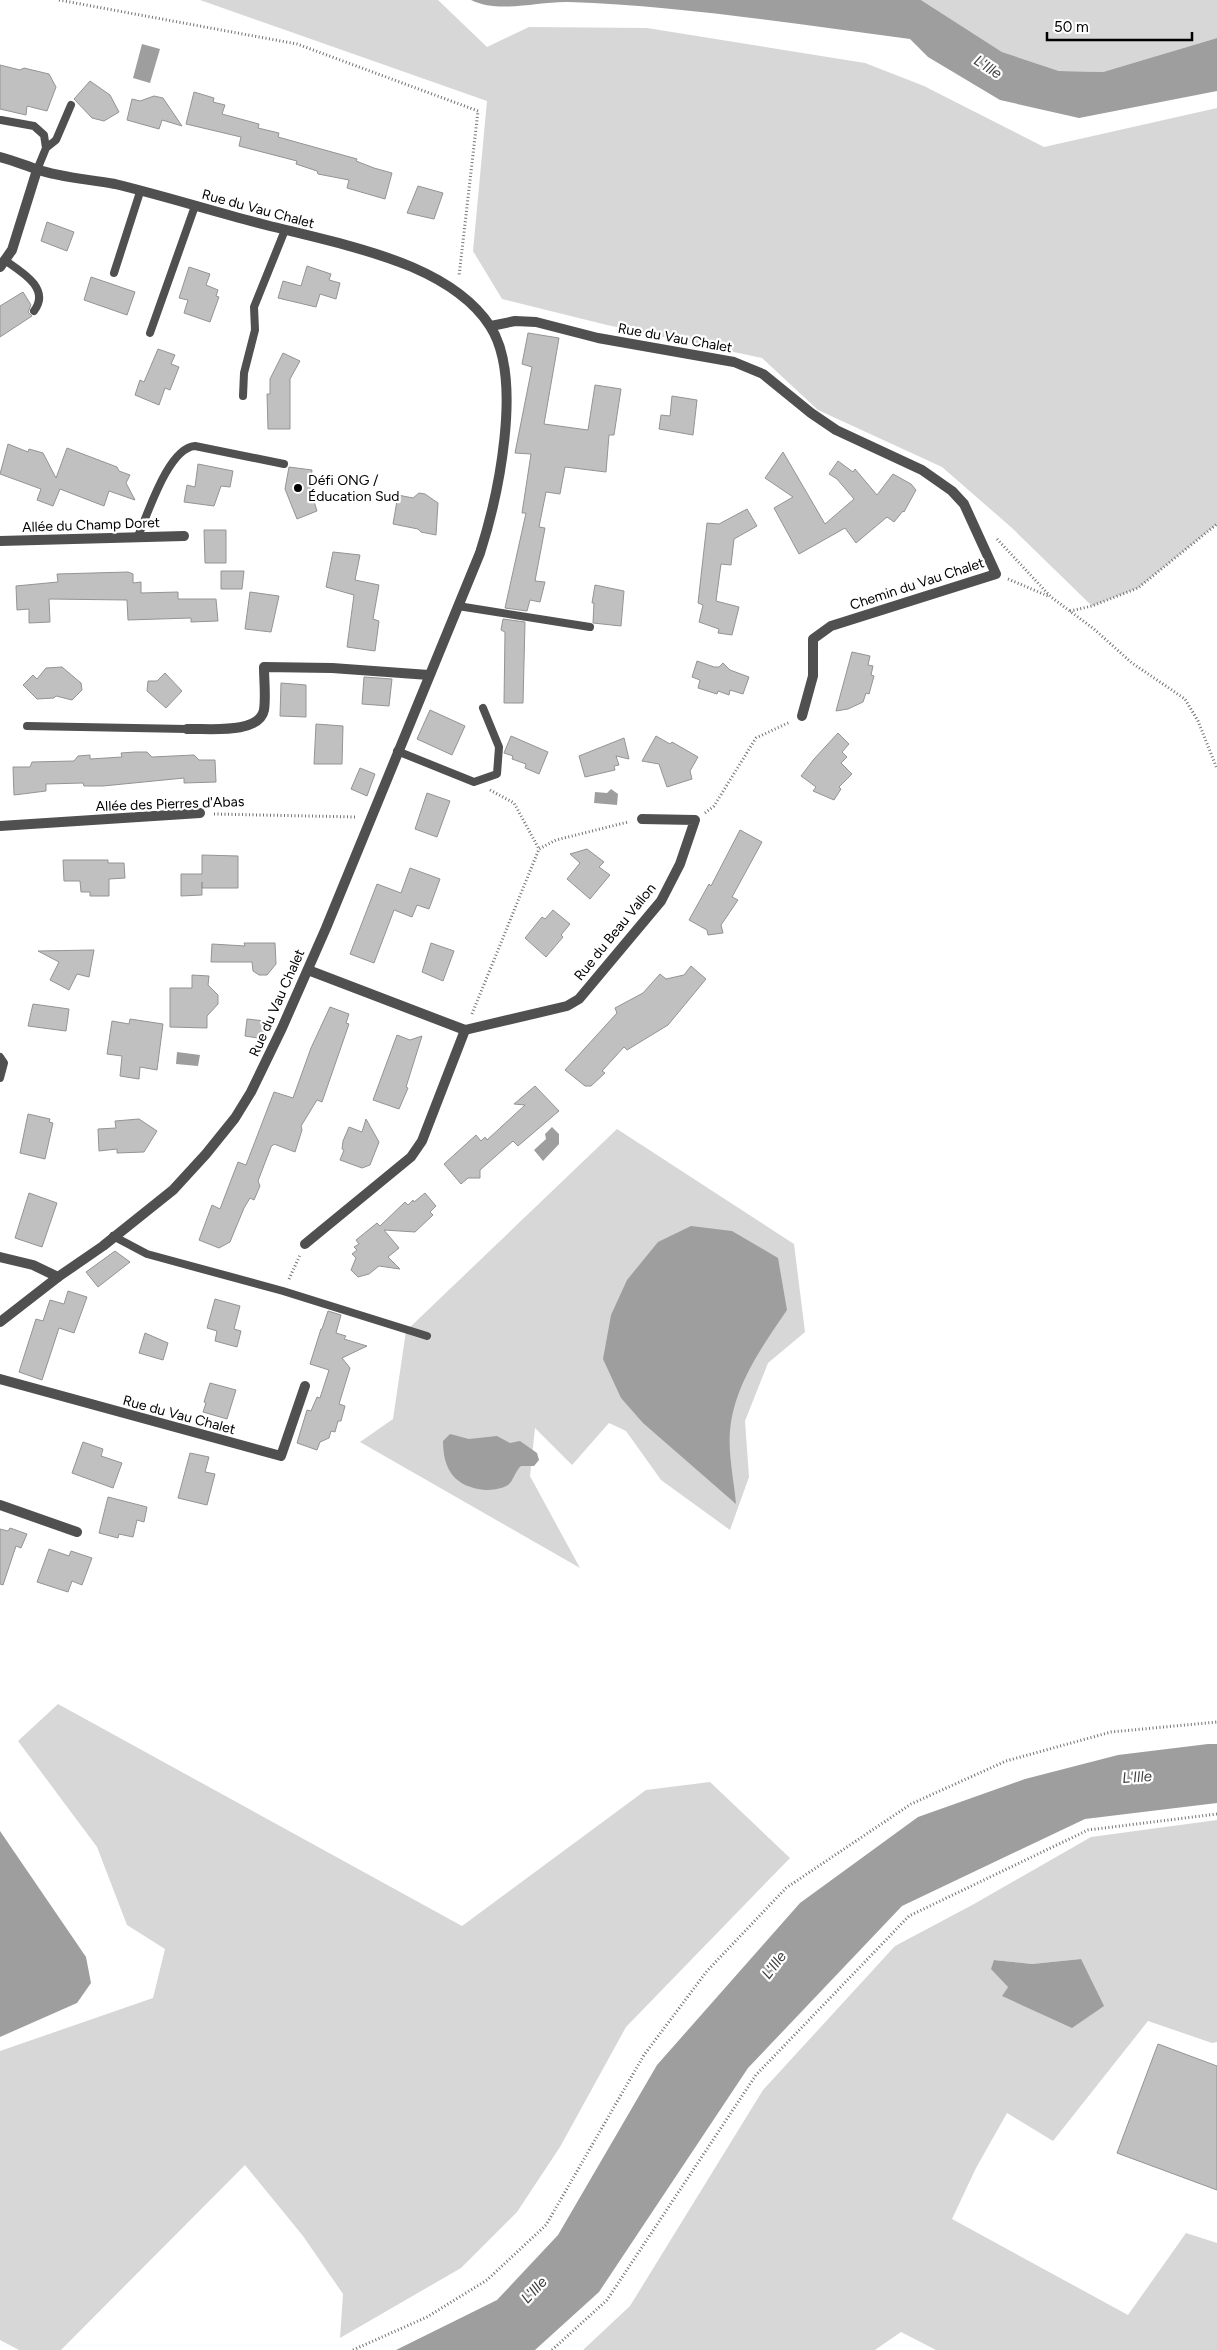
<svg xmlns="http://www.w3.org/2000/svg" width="1217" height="2350" font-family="Figtree,sans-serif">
<rect width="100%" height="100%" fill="#fff"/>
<!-- green -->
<path fill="#d7d7d7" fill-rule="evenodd" d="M200,0h238l49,47 42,-20 118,1 218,35 59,23 120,61 173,-39v416l-79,64 -46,18 -80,-78 -70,-61 -124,-57 -56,-52 -155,-33 -105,-26 -29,-48 14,-150z
M921,0h296v38l-114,34 -44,-1 -57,-19z
M617,1129l177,115 11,88 -37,31 -23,58 4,56 -19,53 -69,-50 -35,-49 -17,-8 -37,42 -37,-37 -5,48 50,92 -220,-126 33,-23 13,-88z
M58,1704l404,222 184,-136 64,-8 80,76 -164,169 -66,120 -43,65 -56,56 -121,70 3,-44 -40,-58 -58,-71 -184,185h-42l-19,-10v-289l153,-53 12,-49 -38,-24 -30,-78 -79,-106z
M1217,1820v222l-5,1 -64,-22 -95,120 -46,-28 -31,55 -24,51 176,96 58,-82 31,10v107h-281l-35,-18 -26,18h-292l47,-44 133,-216 132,-144 79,-42 117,-67zM1081,1959l-79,37 6,-9 -14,-27 38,4z"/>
<!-- water -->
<path fill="#9e9e9e" d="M471,0h450l81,52 57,19 44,1 114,-34v53l-138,27 -79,-18 -72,-43 -18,-18c-114,-15 -227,-33 -341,-37 -31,-1 -70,12 -98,-2z
M142,44l18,5 -10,34 -17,-5z
M611,789l7,5 -1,11 -23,-2 1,-11 12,1z
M177,1052l23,3 -2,11 -22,-2z
M552,1127l7,7v10l-16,17 -9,-11 12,-11 -1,-5z
M691,1226l41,5 46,27 9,52c-25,37 -53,75 -57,121 -2,23 4,50 6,73l-93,-81 -22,-25 -18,-39 8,-44 16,-35 31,-38z
M450,1434l19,5 28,-3 13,7 10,-2 17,12 2,7 -5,6h-13c-6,5 -7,14 -13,19 -6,4 -16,5 -23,5 -30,-3 -42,-20 -42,-49z
M1208,1744h9v59l-132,16 -183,87 -154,162 -149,224 -64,58h-139l101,-50 61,-65 99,-170 143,-162 118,-86 107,-38 93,-24z
M0,1831l86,126 5,26 -14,20 -77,34z
M1081,1959l23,47 -32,22 -70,-32 6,-9 -17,-18 3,-9 38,4z"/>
<!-- building -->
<path fill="#c0c0c0" stroke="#949494" d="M0,65l20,5 4,-2 25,6 7,13 -9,24 -20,-5 -1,9 -26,-6z
M90,81l20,14 9,17 -15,9 -12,-3 -18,-19z
M194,92l20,6 -1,4 12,3 -3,9 37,10 -1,4 21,5 -1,4 79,22 -1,2 18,7 18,5 -7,26 -38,-11 2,-8 -31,-6 -1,-3 -21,-7 1,-3 -58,-15 2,-9 -55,-13z
M154,96l9,2 19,28 -20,-6 -3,9 -32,-9 5,-21 8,2z
M418,186l25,7 -9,26 -27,-6z
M47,222l27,10 -7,19 -26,-10z
M307,266l24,8 -2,6 11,3 -4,16 -16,-5 -4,13 -38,-9 5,-17 18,5z
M189,267l21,7 -4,11 12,5 -2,6 3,1 -9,25 -26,-9 4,-13 -9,-2z
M91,277l44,15 -8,23 -43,-15z
M23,292l8,13 -3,7 4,4 -32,21v-31z
M528,333l31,5 -15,86 44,6 7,-45 26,4 -7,46h-5l-3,37 -41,-5 -5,27 -14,-2 -7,35 6,1 -10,53 10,1 -5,20 -10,-2 -3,11 -22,-3 21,-95h-4l9,-59 -16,-1 17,-86 -10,-3z
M158,349l17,6 -4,9 8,3 -9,23 -5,-2 -6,17 -24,-10 5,-15 4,2z
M283,353l17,8 -10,18v50h-22l-1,-35h3v-15z
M672,396l25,4 -4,35 -34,-6 2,-14 9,1z
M8,444l20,8 1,-3 14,4 13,25 11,-30 50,19 2,4 11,4 -4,8 9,17 -26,-9 -5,15 -44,-17 -7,17 -16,-6 4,-11 -41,-15z
M783,452l42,72 29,-25 -17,-20 -8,-5 9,-13 15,11 2,-3 22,26 16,-21 18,10 5,6 -12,22 -1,-1 -9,11 -7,-5 -31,26 -11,-15 -46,26 -25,-46 19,-11 -28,-19z
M198,464l35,7 -3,16 -9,-1 -7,20 -30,-4 3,-17 8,2z
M289,467l23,3 -2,18 7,23 -20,8 -12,-30z
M419,493l6,1 13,9 -2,32 -15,-3 -3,-3 -25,-5 5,-29 15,3z
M747,509l10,17 -23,13 -3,26 -10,-1 -5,37 23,6 -7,28 -14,-2 1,-4 -20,-7 4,-17 -5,-2 9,-80 12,1z
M204,530h22v33h-21z
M333,552l27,3 -5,25 24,5 -6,34 6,2 -4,30 -28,-4 7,-52 -28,-8z
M221,571h23l-2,18h-21z
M128,572l5,2v9l8,-1v11l37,-1v7h38l2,22 -27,1v-4l-63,2 -1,-20 -78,-1 1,23 -21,1v-14l-12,1 -1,-24 42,-4 -1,-8z
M595,585l29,6 -3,35 -28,-3 1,-20h-2z
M250,592l29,4 -8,36 -26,-3z
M503,619l22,3 -2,81h-19l1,-71 -4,-2z
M852,652l18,4 -2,9 5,1 -2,9 3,1 -5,18 -3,-1 -3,9 -15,7 -12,2z
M697,661l17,6h5l4,-4 7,7 19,7 -6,17 -13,-4 -1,5 -11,-4 -1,3 -19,-6 2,-8 -8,-3z
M62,667l19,16 1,7 -10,10 -16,-4 -2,2 -17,1 -14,-14 10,-10 4,4 9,-11z
M165,673l17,18 -16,17 -19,-17 1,-10h9z
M364,677l28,2 -3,27 -27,-2z
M281,683l25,2v32l-26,-1z
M430,710l35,16 -13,29 -35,-16z
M316,724l27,2 -1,38h-28z
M838,733l11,11 -7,8 5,5 -6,6 11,11 -13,13 2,2 -7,11 -21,-9 3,-4 -15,-11 13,-17z
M511,736l37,16 -9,22 -14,-6 1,-4 -14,-5 1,-3 -9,-3z
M656,736l14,8 2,-2 26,15 -8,14 2,8 -25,8 -8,-23 -17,-3z
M624,738l5,21 -13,-3 3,9 -5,1 1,4 -30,7 -6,-21z
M135,752h12l5,5 42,-2 5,5h16l1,22 -32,1v-5l-81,8h-19l-1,-3 -37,1v7l-32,4 -1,-28h17l2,-5 42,-1 4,-5 12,-1v4l32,-2 -1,-4z
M360,768l15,6 -8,22 -16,-7z
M427,793l23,8 -13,36 -22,-8z
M740,830l22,12 -30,55 6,3 -17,25 2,8 -15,2 -1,-5 -18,-10 20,-36 2,2z
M587,849l17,13 -5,5 11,8 -20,24 -23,-20 13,-16 -10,-9z
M202,855l36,1v32h-36v-6v13l-21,1v-22h21z
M63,860h45v3h16l1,15 -16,1v17h-19v-4h-9l-1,-11h-16z
M410,868l30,11 -11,30 -12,-4 -5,12 -18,-7 -20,53 -24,-9 27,-70 24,9z
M553,910l17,14 -9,11 2,2 -17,20 -21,-19 17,-21 3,2z
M244,943h31l1,21 -9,11h-8l-6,-4 -1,-9h-41l1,-18 33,2z
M431,943l23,8 -11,30 -21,-9z
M94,950l-5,27 -12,-3 -8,16 -19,-10 9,-18 -21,-11z
M691,966l15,13 -38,46 -41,25 -3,-3 -22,24 3,2 -14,13h-6l-20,-16 52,-57 -2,-5 28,-15 17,-19 6,5 18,-4z
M192,975l17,1 -1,9 10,10v9l-11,12v12l-37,-1v-39h22z
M33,1004l36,5 -3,22 -38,-5z
M330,1007l19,7 -3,9 3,1 -27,78 -5,-2 -16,26 1,4 -7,22 -21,-8 -3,3 -13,34 2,5 -6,14 -4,-2 -6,10 -14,34 -11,6 -20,-8 13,-35 8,4 18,-47 8,3 28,-73 19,6 18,-50z
M130,1019l33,5 -6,46 -17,-3 -1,12 -19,-3 2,-20 -15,-2 5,-33 17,3z
M247,1019l18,2 -1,18 -19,-3z
M397,1035l13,5 12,-4 -16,51 2,1 -9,21 -26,-9z
M535,1086l24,25 -41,35 -5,-5 -33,29v8h-12l-7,6 -17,-20 32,-29 5,6 4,-4 2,3 38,-35 -11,-1z
M28,1114l22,5 -1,3 4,1 -8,36 -25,-6z
M139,1119l18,12 -13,21 -27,1v-4l-18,2 -1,-22 18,-1 -1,-7z
M366,1119l13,23 -9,23 -8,3 -22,-8 4,-10 -2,-1 1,-8 6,-14 13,5z
M29,1193l28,10 -15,44 -27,-9z
M425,1193l11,13 -6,6 3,3 -18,17 -31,-2 15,18 -11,9 12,12 -21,-3 -10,8 -11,3 -7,-7 5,-12 -4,-4 5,-4 -3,-3 5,-3 -3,-4 21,-17 3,3 25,-24 3,3 5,-5 1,2z
M115,1251l15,11 -32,25 -12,-15z
M68,1291l19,6 -13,36 -15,-5 -17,52 -23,-8 17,-53 7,2 7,-21 14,4z
M215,1299l25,7 -6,23 7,2 -4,16 -22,-6 2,-10 -10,-3z
M328,1311l13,4 -5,18 10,3 -2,3 23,7 -25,12 8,10 -11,36 6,2 -4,15h-3l-3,11 -4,-1 -2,7 -9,4 -3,8 -20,-7 10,-33 4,1 6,-14 3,1 9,-28 -19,-6 11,-35h1z
M145,1333l23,10 -5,17 -24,-7z
M210,1383l26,7 -9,29 -24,-7 3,-9 -2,-1z
M83,1442l20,7 -2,7 21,7 -9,25 -41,-15z
M190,1453l19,4 -4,15 10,2 -8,31 -29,-7z
M108,1497l39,10 -3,15 -7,-2 -4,17 -14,-3 -1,4 -19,-5z
M10,1528l17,6 -6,14 -5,-2 -13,39 -3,-1v-55l8,2z
M49,1549l20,7 2,-5 21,7 -10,27 -10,-4 -4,11 -31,-10z
M1158,2044l59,22v124l-100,-37z"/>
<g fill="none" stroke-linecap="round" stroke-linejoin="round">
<!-- path -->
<path stroke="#727272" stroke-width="3" stroke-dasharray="1 2.5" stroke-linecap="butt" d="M59,0l238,44 181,67 -19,165
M997,539l54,58 43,32 38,34 53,36 13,22 19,48
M1008,579l40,17
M1070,611l22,-5 46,-18 79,-64
M490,790l24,13 25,46
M705,813l9,-7 42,-68 34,-16
M214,814l142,3
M472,1014l67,-165 17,-9 72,-18
M289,1279l11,-24
M353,2350l74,-33 60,-37 59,-55 98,-170 63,-84 79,-83 125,-84 95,-43 105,-29 106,-10
M552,2350l55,-50 149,-225 153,-159 179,-86 129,-16"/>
<!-- service -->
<path stroke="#505050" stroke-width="8" d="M1,120l33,6 10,9 2,13 -9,22
M46,148l10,-8 15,-35
M6,261c16,11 45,28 28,50
M114,273l26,-81
M150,333l45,-127
M243,396l1,-23 11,-43 -1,-23 31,-77
M138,536c10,-22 30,-88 57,-90l89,18
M458,606l132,21
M27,726l160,3
M397,751l77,31 23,-8 2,-27 -16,-39
M0,1057l4,6 -4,15
M113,1236l34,18 136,37 144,45"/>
<!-- minor -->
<path stroke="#505050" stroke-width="10" d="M0,267l12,-17 25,-80
M491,326l24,-5 21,1 62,16 136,24 29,12 48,39 25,17 86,40 30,21 12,13 32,70 -165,52 -18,13v37l-11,40
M0,541l184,-5
M187,729c20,-1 72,6 77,-19 2,-14 0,-29 0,-43l68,1 97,7
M0,826l200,-13
M308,970l157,60 102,-24 12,-7 82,-98 19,-37 15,-44 -53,-1
M305,1244l106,-87 11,-16 43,-111
M0,1257l33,8 25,12
M0,1379l281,77 24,-70
M0,1505l77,27"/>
<!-- tertiary -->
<path stroke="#505050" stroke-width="10" d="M0,157c12,3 24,8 36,12 25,9 53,10 79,15 50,12 100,28 151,41 48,12 100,23 146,42 30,13 60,31 78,59 34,52 8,171 -10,227l-154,375 -44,100 -31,64 -16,26 -29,36 -33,36 -70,56 -45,31 -58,45"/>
</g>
<!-- markers -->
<circle fill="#000" stroke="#fff" stroke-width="2" cx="298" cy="488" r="5"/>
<g text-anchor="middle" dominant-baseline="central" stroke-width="4.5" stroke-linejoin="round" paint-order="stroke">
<!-- street labels -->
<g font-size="14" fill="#000" stroke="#fff">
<text transform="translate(258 209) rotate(15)">Rue du Vau Chalet</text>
<text transform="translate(675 338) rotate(10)">Rue du Vau Chalet</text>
<text transform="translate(91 525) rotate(-2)">Allée du Champ Doret</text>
<text transform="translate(917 584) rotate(-18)">Chemin du Vau Chalet</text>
<text transform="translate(170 804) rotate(-2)">Allée des Pierres d'Abas</text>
<text transform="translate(615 932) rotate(-51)">Rue du Beau Vallon</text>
<text transform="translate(277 1003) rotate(-66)">Rue du Vau Chalet</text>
<text transform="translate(179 1415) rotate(15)">Rue du Vau Chalet</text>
</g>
<!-- poi labels -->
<g font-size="14" fill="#000" stroke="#fff" text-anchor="start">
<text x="308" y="480">Défi ONG /<tspan x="308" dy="16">Éducation Sud</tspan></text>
</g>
<!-- water labels -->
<g font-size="15" font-style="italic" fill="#3f3f3f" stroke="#fff">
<text transform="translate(988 67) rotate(33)">L'Ille</text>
<text transform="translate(1137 1777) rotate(-4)">L'Ille</text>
<text transform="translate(774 1965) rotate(-53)">L'Ille</text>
<text transform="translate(534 2290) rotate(-47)">L'Ille</text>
</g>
</g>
<!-- scale -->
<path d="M1047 32v8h145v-8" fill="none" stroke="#000000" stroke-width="2.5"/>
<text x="1054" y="32" font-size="15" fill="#000000" stroke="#ffffff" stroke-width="4" paint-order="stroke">50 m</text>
</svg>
